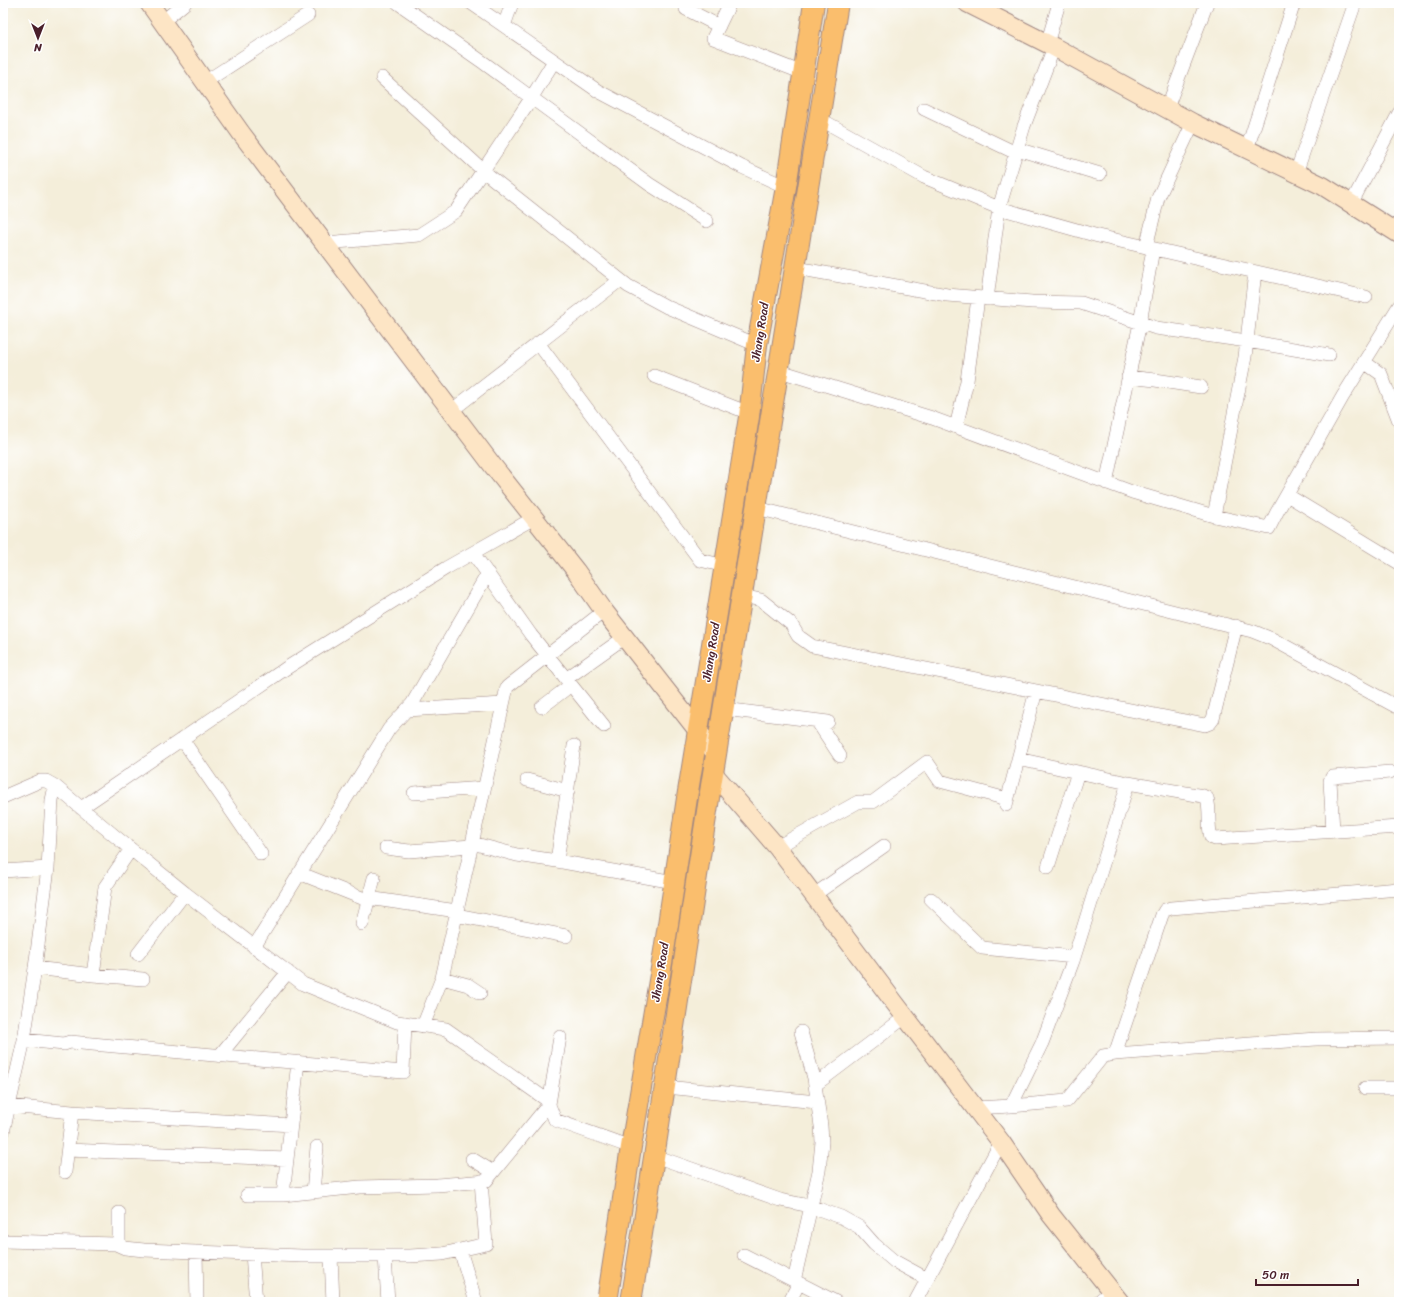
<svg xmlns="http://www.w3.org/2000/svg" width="1402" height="1305" font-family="Sriracha,sans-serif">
<rect width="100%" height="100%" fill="#fff"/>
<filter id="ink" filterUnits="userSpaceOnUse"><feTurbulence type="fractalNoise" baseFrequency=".025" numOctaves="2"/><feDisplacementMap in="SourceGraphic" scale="8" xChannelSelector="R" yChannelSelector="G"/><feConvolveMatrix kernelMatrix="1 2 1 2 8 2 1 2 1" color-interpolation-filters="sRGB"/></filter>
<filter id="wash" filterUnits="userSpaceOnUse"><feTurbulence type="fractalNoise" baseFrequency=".012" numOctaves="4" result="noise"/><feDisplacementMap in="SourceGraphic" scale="16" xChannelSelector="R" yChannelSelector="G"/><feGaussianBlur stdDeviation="0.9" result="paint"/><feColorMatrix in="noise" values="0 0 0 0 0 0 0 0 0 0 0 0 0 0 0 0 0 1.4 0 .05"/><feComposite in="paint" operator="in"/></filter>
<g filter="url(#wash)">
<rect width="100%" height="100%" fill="#f4eeda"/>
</g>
<g filter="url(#ink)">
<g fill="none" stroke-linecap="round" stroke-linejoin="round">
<defs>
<path id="street" d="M398,3l86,60 165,121 58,37
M471,3l127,88 144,76 44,20
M730,3l-17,35 90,35
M686,9l33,17
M162,22l23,-19
M504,26l8,-23
M1047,44l12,-41
M382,78l105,96 141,112 39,21 90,38
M205,82l103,-67
M1167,108l40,-105
M924,109l92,44
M820,119l104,58 75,31 99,28 268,61
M1017,149l83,25
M1247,149l47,-146
M1296,173l59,-170
M1351,204l48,-91
M325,243l94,-8 37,-24 76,-114 22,-36
M1146,247l12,-49 35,-75
M796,268l151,27 85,7 49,1 75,25 91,13 82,14
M987,299l12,-91 25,-82 30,-79
M538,343l162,217 25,6
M1364,362l17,12 18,47
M780,371l152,47 200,74 82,24 55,12 8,-16 66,-116 56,-90
M654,376l95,37
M1128,377l27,3 46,7
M451,411l169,-131
M956,427l11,-46 11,-83
M1106,483l34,-160 13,-74
M1287,495l112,68
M757,508l495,123 20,8 127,69
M1214,516l31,-159 10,-85
M473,553l58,82 73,91
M742,596l19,4 30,24 7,12 14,10 393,79 5,-2 3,-4 23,-93
M566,679l59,-42
M542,707l29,-22
M724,709l104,13
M407,710l96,-6
M817,721l23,35
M182,739l79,115
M1018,759l110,24 75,13 4,2c4,13 0,26 4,39l4,2 184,-12
M527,780l41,11
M414,793l70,-5
M3,797l37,-16h6l9,5 61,51 69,56 118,91 94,38 49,7 101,71 8,20 76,27
M1006,805l30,-114
M81,808l204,-139 161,-101 88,-50
M1333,831l-3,-50 2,-4 58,-5
M472,843l45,12 40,6 117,21
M777,847l81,-45h15l54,-40 13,19 67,18
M386,848l23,3 62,-5
M557,861l17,-115
M1048,867l30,-95
M3,871l45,-3
M299,873l68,27
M814,895l70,-49
M368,898l89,13
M931,899l51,49 92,9
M456,915l110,21
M362,924l12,-46
M254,947l135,-218 23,-25 76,-131
M138,954l47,-61
M35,968l58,7 50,4
M93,975l12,-88 26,-38
M442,978l26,7 12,8
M423,1026l19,-48 65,-291 97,-76
M24,1040l40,4 6,-2 333,30 2,-49
M1115,1054l47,-139 3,-5 6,-2 228,-19
M220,1055l68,-83
M815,1085l90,-68
M666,1087l151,15
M1365,1088h34
M9,1106l63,6 219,13
M1011,1106l31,-63 31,-82 55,-178
M975,1108l36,-2 56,-5 36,-45 12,-2 201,-15 83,-1
M3,1132l21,-92 11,-72 13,-100 4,-68 3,-14
M68,1150l219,9
M655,1156l125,44 30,6 31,11 18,10 15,17 20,17 33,18
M472,1159l21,13
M65,1172l7,-60
M313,1192l4,-45
M247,1195h36l77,-8 77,-2 49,-4 63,-77 11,-67
M283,1195l15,-133
M3,1241l113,3 9,4 19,2 158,6h108l32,-2 44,-10 -5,-63
M119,1245v-32
M460,1250l16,52
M196,1252l1,50
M252,1254l4,48
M744,1255l92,47
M331,1256l2,46
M385,1256l3,46
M794,1281l25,-110 3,-29 -1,-16 -7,-48 -13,-46
M789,1302l10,-19
M915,1302l86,-160
M1098,1302l13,-11"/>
<path id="secondary" d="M149,3l92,130 252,333 83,105 28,40 112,143
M967,3l87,44 139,76 130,63 76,48
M713,773l64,74 44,58 73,97 107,140 50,73 69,87"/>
<path id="primary" d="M607,1302l24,-155 33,-196 23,-153 62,-381 8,-72 29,-158 28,-184
M631,1302c29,-176 54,-353 82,-529 41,-257 84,-513 125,-770"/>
</defs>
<!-- street casing -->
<use href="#street" stroke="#9f8682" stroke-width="14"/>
<!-- secondary casing -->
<use href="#secondary" stroke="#9f8682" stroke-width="20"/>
<!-- primary casing -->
<use href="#primary" stroke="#9f8682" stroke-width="22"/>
<!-- street -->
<use href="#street" stroke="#fff" stroke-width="13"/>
<!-- secondary -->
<use href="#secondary" stroke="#fde5c5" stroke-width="18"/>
<!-- primary -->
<use href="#primary" stroke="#fabe6d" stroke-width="20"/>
</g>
</g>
<g text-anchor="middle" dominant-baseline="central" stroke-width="3" stroke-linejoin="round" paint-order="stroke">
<!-- street labels -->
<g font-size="12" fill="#4a1f2b" stroke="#fff">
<text transform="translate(760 332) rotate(-81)">Jhang Road</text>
<text transform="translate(711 652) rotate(-81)">Jhang Road</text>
<text transform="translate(660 972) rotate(-81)">Jhang Road</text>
</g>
</g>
<!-- margin -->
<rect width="1402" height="1305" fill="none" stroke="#fff" stroke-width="16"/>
<!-- north arrow -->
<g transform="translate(38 38) rotate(180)" stroke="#ffffff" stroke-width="3" paint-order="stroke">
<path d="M0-3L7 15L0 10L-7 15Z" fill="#4a1f2b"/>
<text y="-6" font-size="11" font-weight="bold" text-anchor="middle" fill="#4a1f2b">N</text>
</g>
<!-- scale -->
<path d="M1256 1279v6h102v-6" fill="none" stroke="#4a1f2b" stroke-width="2"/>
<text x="1262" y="1279" font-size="12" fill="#4a1f2b" stroke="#ffffff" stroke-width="3" paint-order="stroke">50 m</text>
</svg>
